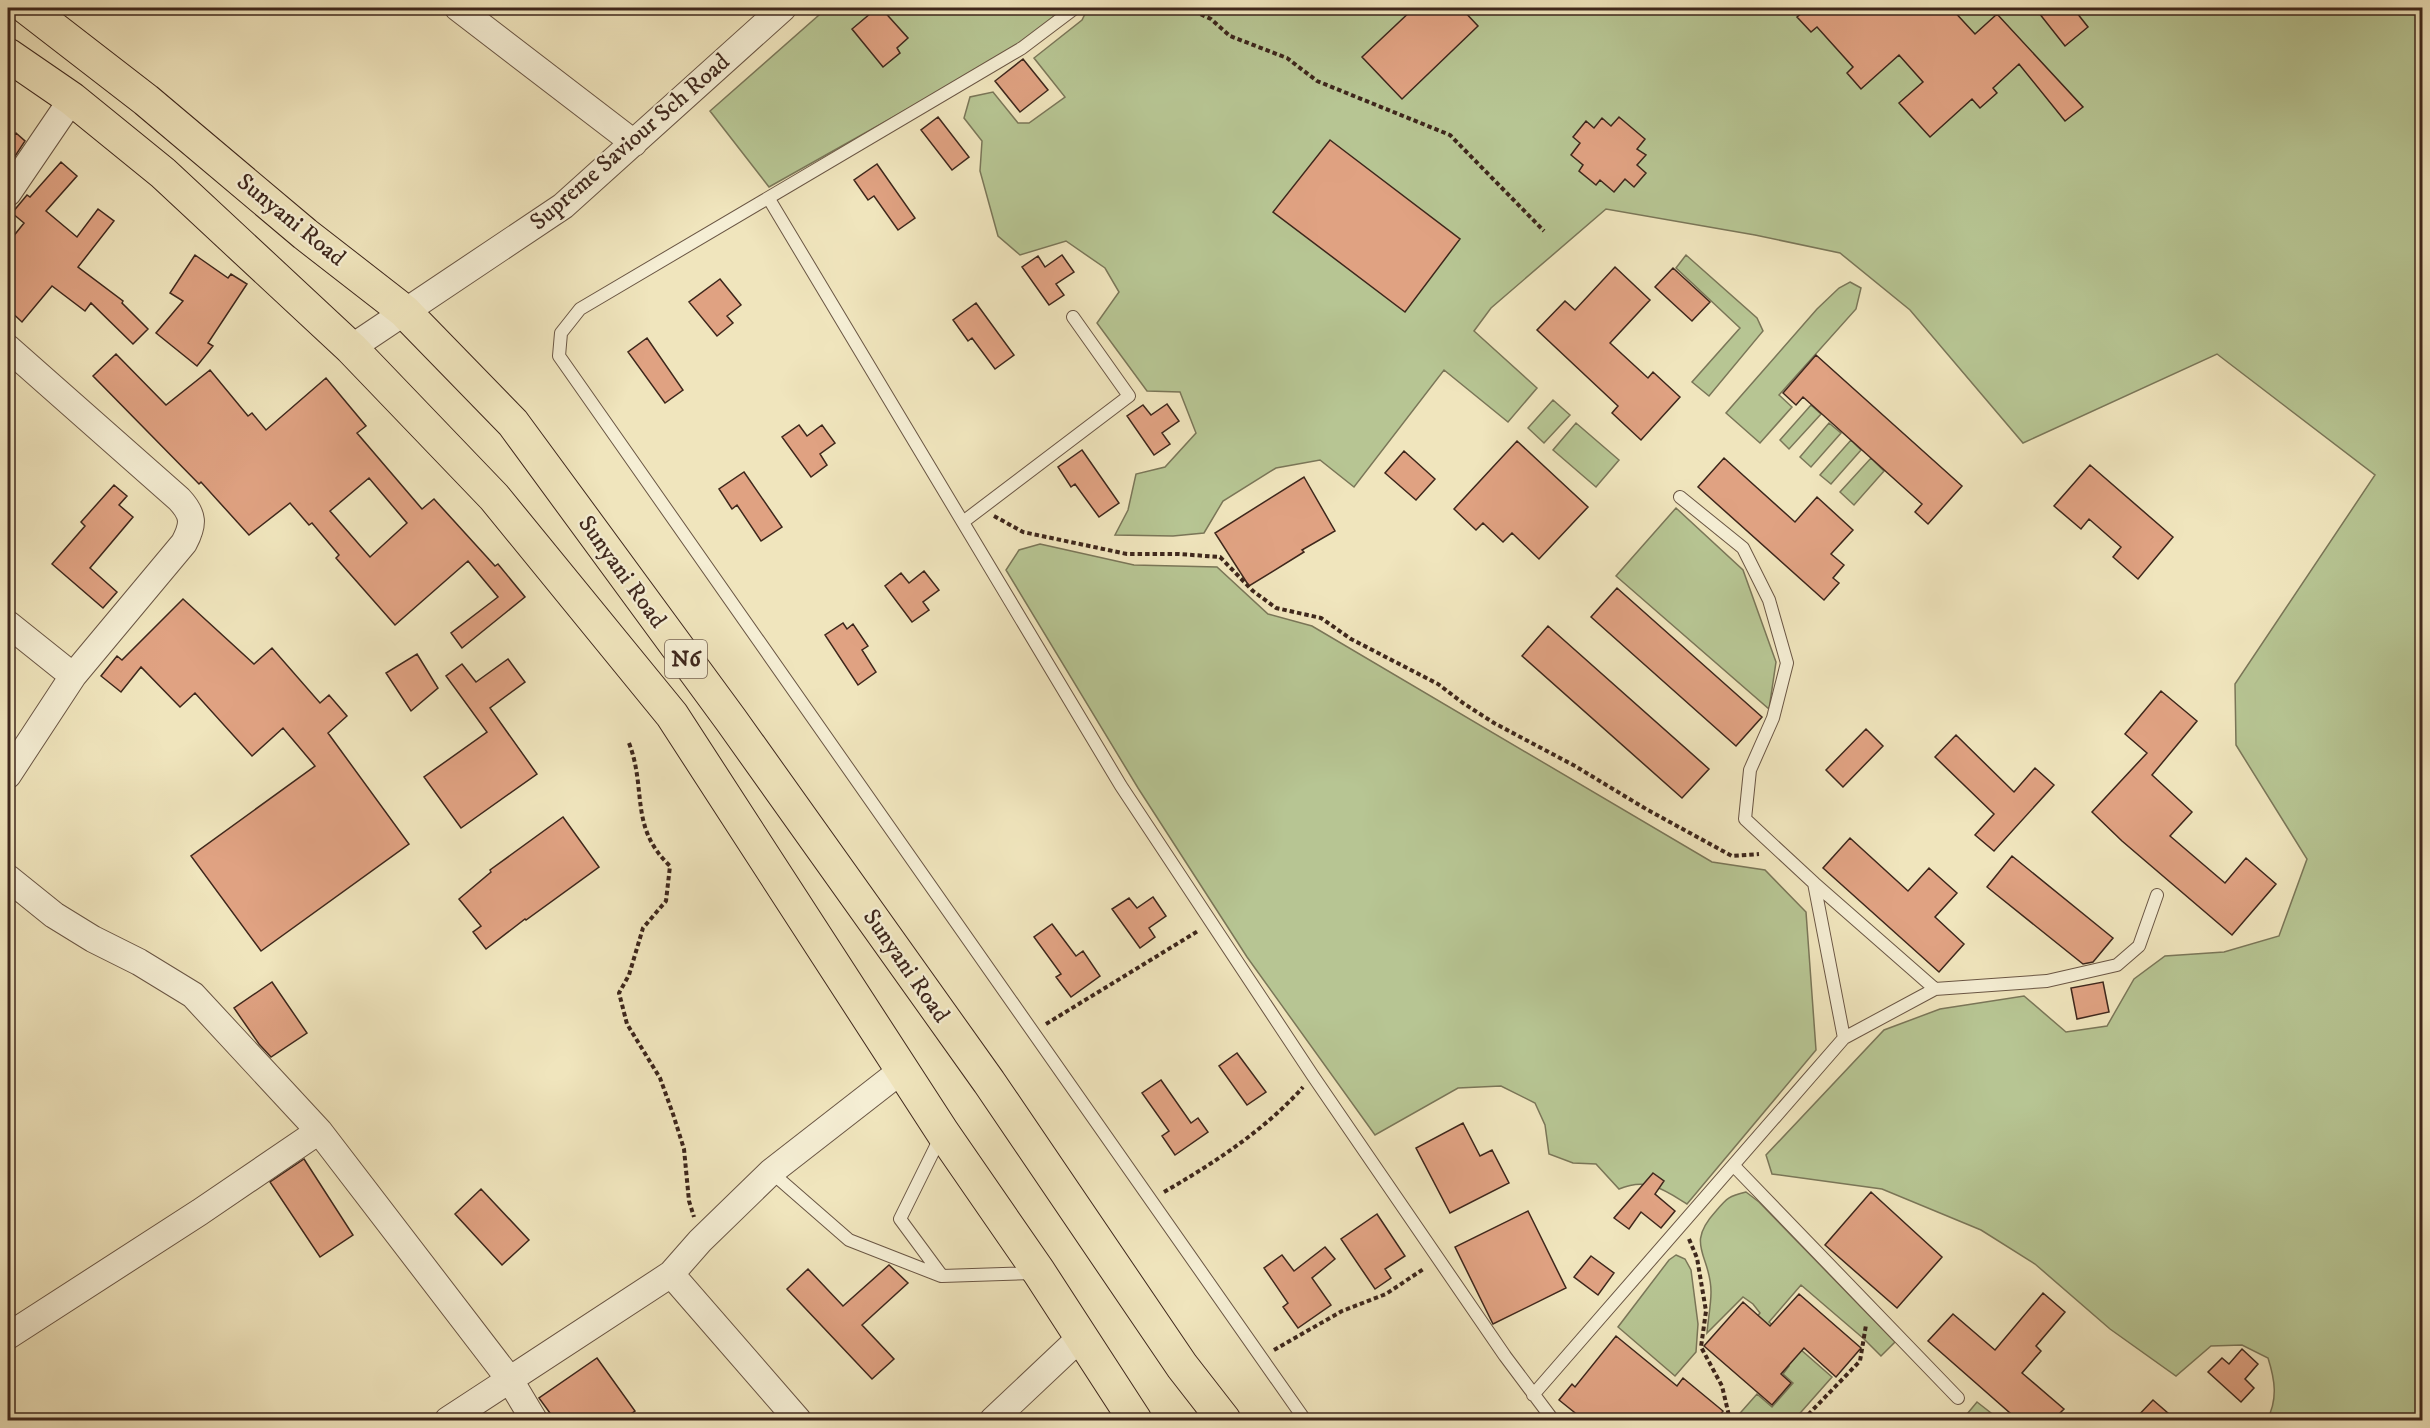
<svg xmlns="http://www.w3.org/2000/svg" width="2430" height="1428" font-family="'IM FELL DW Pica',serif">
<rect width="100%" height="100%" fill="#f0e5bd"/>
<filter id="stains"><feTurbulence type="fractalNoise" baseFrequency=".00333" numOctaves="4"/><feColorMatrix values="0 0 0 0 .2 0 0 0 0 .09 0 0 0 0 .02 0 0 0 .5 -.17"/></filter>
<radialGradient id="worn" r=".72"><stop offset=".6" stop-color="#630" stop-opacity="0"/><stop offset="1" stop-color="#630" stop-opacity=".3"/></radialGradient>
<!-- green -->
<path fill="#b7c593" stroke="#7a7658" stroke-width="1.5" d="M827,8h236l-9,12 -61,41 -224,126 -59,-76z
M1088,8h1334v1412h-155c11,-21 8,-40 1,-62l-26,-13 -31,1 -35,30 -66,-47 -75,-65 -54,-34 -99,-41 -110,-15 -6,-19 118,-125 56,-21 84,-13 42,36 41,-6 27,-47 31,-23 59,-4 55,-16 28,-77 -71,-114 -1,-61 140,-209 -158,-121 -194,89 -113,-133 -70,-57 -85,-18 -149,-26 -115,99 -17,23 63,57 -29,34 -64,-52 -90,117 -34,-27 -44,8 -53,33 -19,32 -31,3 -58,-1 13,-25 8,-36 29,-7 31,-34 -16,-41 -33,-1 -50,-68 22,-31 -14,-24 -39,-27 -46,14 -22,-19 -18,-65 2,-30 -18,-23 6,-21 23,-5 25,31h11l36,-26 -31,-39 48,-38z
M1686,255l71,63 6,13 -54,65 -17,-14 48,-54 -64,-60z
M1850,282l11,6 -5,21 -77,86 13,12 -32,36 -34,-30 91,-104 22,-21z
M1553,400l17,15 -26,28 -16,-15z
M1811,405l10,9 -32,35 -9,-9z
M1576,423l43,37 -23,27 -43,-37z
M1829,423l12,10 -30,34 -11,-10z
M1851,440l10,10 -30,34 -11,-9z
M1871,458l13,13 -30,34 -14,-13z
M1676,508l67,62 33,92 -7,47 -153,-133z
M1040,544l94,21 83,2 51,47 44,12 400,236 53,8 41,42 10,138 -129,154c-24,-15 -40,-27 -68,-15l-23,-25 -23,-1 -24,-9 -4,-29 -10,-22 -34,-17 -43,2 -83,47 -128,-178 -109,-169 -132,-218 13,-20z
M1746,1192l13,10 136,140 -14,14 -17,-17 -63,-54 -32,37 63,55 -38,43h-60l23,-26 15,13 21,-24 -10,-9 6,-8 -33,-30 -2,-16 6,-7 -7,-9 -10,-7 -36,36c1,-13 4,-28 4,-41 0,-38 -27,-46 5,-81 11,-13 13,-15 30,-19z
M1676,1255l9,4 6,11 7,54 -2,28 -21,24 -57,-49 51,-67z
M1977,1402l23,18h-38z"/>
<!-- building -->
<path fill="#e0a282" stroke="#3e271c" stroke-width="1.5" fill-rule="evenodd" d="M877,8h4l27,30 -11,10 3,5 -17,14 -31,-38z
M1414,8h47l17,18 -76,73 -40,-42z
M1808,8h143l24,26 22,-20 86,93 -18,14 -46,-57 -26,24 4,5 -17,15 -8,-9 -42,38 -31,-34 24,-21 -24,-27 -38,34 -14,-16 6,-6 -36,-40 -6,5 -14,-15z
M2035,8h38l15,19 -23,19z
M1023,59l25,31 -28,22 -25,-31z
M938,117l31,40 -17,13 -31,-40z
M1619,117l26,22 -8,10 9,6 -9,10 9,8 -12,14 -9,-8 -11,13 -14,-12 -4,5 -17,-14 4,-6 -12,-10 9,-12 -7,-6 13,-16 8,7 8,-10 9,8z
M16,133l9,8 -17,26v-25z
M1330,140l130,99 -55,73 -132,-100z
M61,162l16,14 -31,35 31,26 21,-28 16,12 -36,46 45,34 -1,2 26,26 -15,15 -42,-41 -6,8 -33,-25 -30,36 -14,-13v-66l16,-20 -12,-10 15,-18 3,2z
M877,164l38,54 -17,12 -24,-34 -6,4 -14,-20z
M195,255l33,23 3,-4 16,10 -39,59 5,3 -16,20 -41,-33 27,-32 -13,-8z
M1062,255l12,17 -18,12 8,11 -15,10 -27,-38 16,-11 7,11z
M1615,267l35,33 -40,43 38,35 5,-6 27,25 -39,43 -29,-27 6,-7 -81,-76 28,-29 10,9z
M1673,268l37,34 -18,19 -37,-34z
M720,279l21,26 -14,11 6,7 -16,13 -28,-34z
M976,303l38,52 -19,14 -23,-31 -4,3 -15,-21z
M647,338l36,52 -18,13 -37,-51z
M116,354l50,51 44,-35 38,46 4,-3 14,17 60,-52 40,48 -9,7 65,76 12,-10 61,67 3,-2 27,33 -63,51 -11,-15 47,-36 -30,-36 -73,64 -59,-67 3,-3 -27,-32 -3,2 -19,-22 -41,32 -48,-53 -2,2 -106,-108zM369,478l38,45 -37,34 -40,-46z
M1816,355l146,131 -34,38 -13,-12 7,-8 -119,-107 -7,8 -13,-12z
M1167,404l12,17 -17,12 8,11 -16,11 -27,-39 16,-11 8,10z
M799,425l8,11 15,-11 13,18 -15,11 7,11 -16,12 -29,-40z
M1517,441l71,66 -49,52 -27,-26 -9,9 -20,-19 -7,7 -22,-21z
M1082,450l37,53 -20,14 -24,-33 -4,3 -13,-20z
M1404,451l31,28 -19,21 -31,-27z
M1724,458l71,64 22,-25 36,33 -22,24 13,11 -11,13 6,5 -15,17 -126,-113z
M2090,465l83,72 -35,42 -25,-22 8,-10 -32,-28 -8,10 -27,-23z
M744,472l38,55 -21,14 -24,-36 -5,4 -13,-20z
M1304,477l31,54 -33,19 2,2 -55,34 -34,-53z
M114,485l13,11 -8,9 14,12 -43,51 27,24 -14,16 -51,-44 33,-38 -4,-4z
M924,571l15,19 -16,12 6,8 -17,12 -27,-36 16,-13 8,10z
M1617,588l145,129 -26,29 -145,-129z
M183,599l71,65 18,-16 48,55 9,-8 18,21 -19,17 81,111 -148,107 -70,-95 124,-90 -32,-38 -31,28 -57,-63 -15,14 -39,-40 -20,25 -20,-16 16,-20 5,4z
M843,623l4,6 6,-5 15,22 -6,4 14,22 -18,13 -33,-50z
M1548,626l161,143 -27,29 -160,-142z
M417,654l21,34 -27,23 -25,-38z
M508,659l17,23 -35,26 47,66 -76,54 -37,-51 63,-45 -41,-56 16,-12 14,18z
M2161,691l36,30 -45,54 40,37 -22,24 55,47 21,-25 30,26 -44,51 -110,-94 -30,-29 55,-59 -22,-19z
M1866,729l17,17 -40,41 -17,-17z
M1956,735l58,57 21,-24 19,17 -60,66 -19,-16 19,-21 -59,-57z
M563,817l36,50 -73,53 -1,-1 -39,30 -13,-17 8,-6 -22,-27 32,-27 -1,-2z
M1850,838l58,53 21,-23 28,25 -22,24 29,27 -25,28 -116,-104z
M2012,856l101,82 -20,24 -10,2 -96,-77z
M1153,897l13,19 -17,12 6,9 -15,11 -28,-39 17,-11 8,10z
M1052,924l24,32 7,-5 17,25 -29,21 -15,-20 5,-3 -27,-37z
M272,982l35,51 -36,24 -12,-13 -25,-36z
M2103,982l6,30 -32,7 -6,-31z
M1237,1053l29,39 -19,13 -28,-39z
M1161,1080l30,43 7,-5 10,14 -33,23 -13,-19 7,-5 -27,-38z
M1463,1123l17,33 12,-6 17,33 -59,30 -34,-65z
M304,1159l49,76 -33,22 -50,-75z
M1653,1173l11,8 -9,13 20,17 -14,17 -20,-16 -12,17 -15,-11z
M481,1189l48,51 -27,25 -47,-51z
M1871,1192l71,65 -45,51 -72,-63z
M1528,1211l38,77 -73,36 -38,-77z
M1377,1214l28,42 -20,13 6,9 -16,11 -34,-50z
M1325,1247l10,12 -23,19 19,27 -33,23 -15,-21 5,-4 -24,-35 18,-13 12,16z
M1591,1256l23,17 -16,22 -24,-18z
M889,1265l19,18 -46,42 32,34 -22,20 -85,-90 21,-20 35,37z
M2043,1293l22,19 -29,34 5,5 -19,22 42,36 -11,11h-35l-90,-79 25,-27 42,36z
M1799,1294l62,54 -25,29 -32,-29 -23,26 10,9 -19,22 -68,-59 39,-44 27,24z
M1616,1336l61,50 6,-8 40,33 -7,9h-132l-25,-20 13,-16 3,3z
M2242,1349l16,15 -13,15 9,9 -13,14 -33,-30 14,-14 7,6z
M597,1358l38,53 -13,9h-67l-16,-22z
M2153,1400l23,20h-42z"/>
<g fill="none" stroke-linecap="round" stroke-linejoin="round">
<defs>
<path id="lane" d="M1075,8l-53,40 -442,261 -19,24 -2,23 746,1064
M769,199l352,587 192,290 192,280 48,64
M1680,497l63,51 26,52 18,63 -14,55 -23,52 -5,49 69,64 30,155
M963,522l166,-126 -56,-79
M1814,883l121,106
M941,1136l-41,83 42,57 92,-3
M1734,1166l224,232
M771,1172l78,68 92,36
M1533,1395l311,-357 91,-49 112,-8 70,-16 22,-19 18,-51"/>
<path id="street" d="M458,8l176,135
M8,193l64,-94
M8,348l171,151c15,16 15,25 5,44l-111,133 -65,99
M351,348l212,-142 220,-198
M8,624l65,52
M8,878l46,37 39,24 46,23 54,33 126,136 191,249 24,40
M671,1274l127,146
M8,1336l192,-124 119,-81
M448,1420l223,-146 29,-33 71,-69 131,-102
M993,1420l88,-83"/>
<path id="primary" d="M27,8l119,92 159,134 99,77 109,112 218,297 258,362 193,284 42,54
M8,55l64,44 91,74 188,175 143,149 178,218 271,418 96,139 96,148"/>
</defs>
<!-- lane casing -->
<use href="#lane" stroke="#6a5644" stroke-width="14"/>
<!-- street casing -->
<use href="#street" stroke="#6a5644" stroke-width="28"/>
<!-- primary casing -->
<use href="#primary" stroke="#3e271c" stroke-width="35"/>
<!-- path -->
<path stroke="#3e271c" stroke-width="4" stroke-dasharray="4.5 3" stroke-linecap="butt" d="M1187,8l24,11 19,17 57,22 30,23 133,54 94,96
M994,516l29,16 104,22h52l41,3 33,34 23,17 45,10 30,21 87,45 25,19 31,20 81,43 71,43 86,47 27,-2
M629,743c18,47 0,84 41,123l-4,35 -23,27 -14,47 -10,18 8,31 33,54 13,36 11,35 5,52 5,16
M1046,1024l152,-93
M1164,1192c50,-29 101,-62 139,-105
M1689,1239l8,19 9,53 -5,36 21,39 8,34
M1274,1350l68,-39 44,-17 39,-26
M1803,1420l57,-59 6,-36"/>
<!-- lane -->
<use href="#lane" stroke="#f5eed4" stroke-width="12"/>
<!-- street -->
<use href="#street" stroke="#f5eed4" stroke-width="26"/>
<!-- primary -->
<use href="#primary" stroke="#f0e5bd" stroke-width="33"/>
</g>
<g text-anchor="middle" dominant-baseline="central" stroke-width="4.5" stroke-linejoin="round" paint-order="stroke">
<!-- shield labels -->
<rect fill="#f5eed4" stroke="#756353" stroke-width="1.5" x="665" y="640" width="42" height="38" rx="4.5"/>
<g font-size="22" font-weight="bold" fill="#3e271c">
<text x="686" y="659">N6</text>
</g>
<!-- street labels -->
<g font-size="24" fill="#3e271c" stroke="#f5eed4">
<text transform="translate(630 142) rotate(-41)">Supreme Saviour Sch Road</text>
<text transform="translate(291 220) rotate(39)">Sunyani Road</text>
<text transform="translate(622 572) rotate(54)">Sunyani Road</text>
<text transform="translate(906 966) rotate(55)">Sunyani Road</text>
</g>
</g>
<!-- margin -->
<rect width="2430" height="1428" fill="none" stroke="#f0e5bd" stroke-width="30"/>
<rect x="9" y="9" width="2412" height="1410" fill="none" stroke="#3e271c" stroke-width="3"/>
<rect x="15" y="15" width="2400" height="1398" fill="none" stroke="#3e271c" stroke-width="1.5"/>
<rect width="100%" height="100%" filter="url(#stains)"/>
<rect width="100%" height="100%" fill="url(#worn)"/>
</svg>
